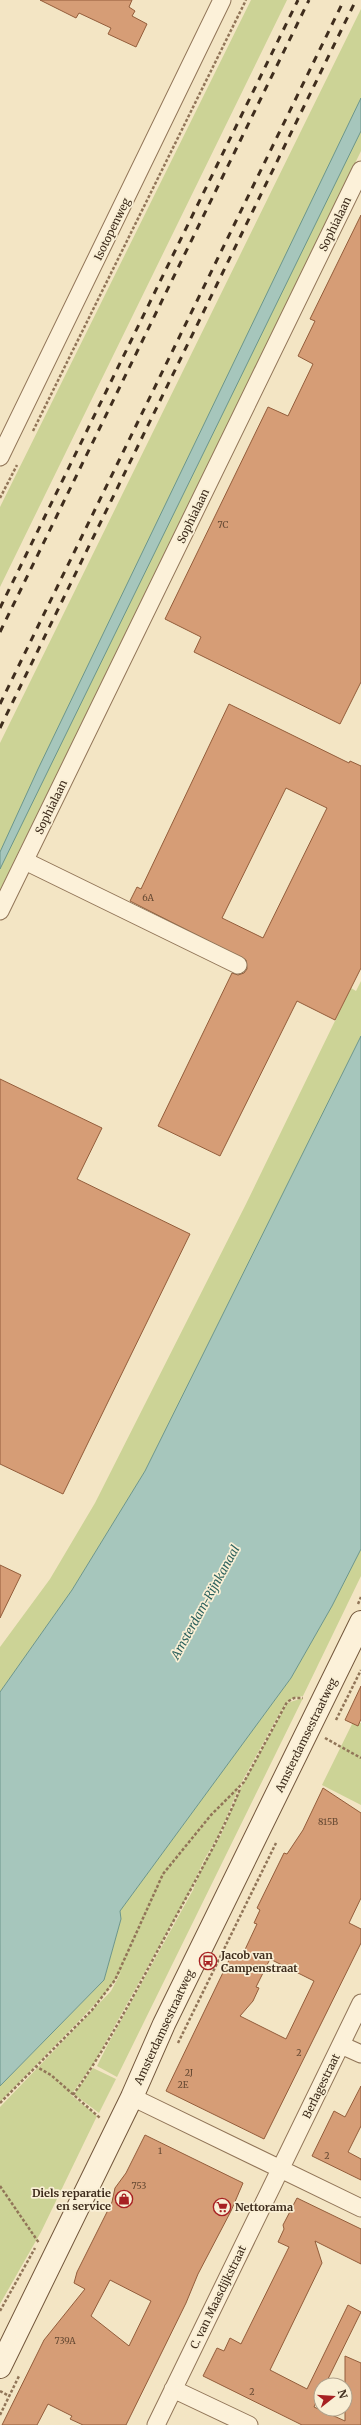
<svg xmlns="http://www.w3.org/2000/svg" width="361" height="2425" font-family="Merriweather,serif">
<rect width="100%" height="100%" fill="#f3e5c4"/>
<!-- green -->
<path fill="#ccd396" d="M251,0h36l-287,587v-80z
M361,9v142l-361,739v-147z
M361,981v55l-216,435 -73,119 -72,102v-45l50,-68 45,-76 151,-299 105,-216 5,3z
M361,1549v27l-58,120 -10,2 -6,4 -10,16 -38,69 -19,46 -16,27 -14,31 -96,172 -23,32 26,21 -56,116 -41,72v-197l111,-116 10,-19 -13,18 -31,33 -77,79v-16l104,-106 17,-61 -1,-8 171,-233 41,-72z
M303,1698l-186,379 -20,-11 10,-20 86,-156 11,-28 17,-27 18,-44 48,-88z
M354,1720l7,3v82l-39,-20z
M93,2068l23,11 -17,34 -25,-19z"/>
<!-- water -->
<path fill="#a6c6bc" stroke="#6c968b" d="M361,98v33l-361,738v-17l38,-83z
M361,1036v513l-29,57 -41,72 -171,233 1,8 -17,61 -104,106v-394l72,-102 73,-119z"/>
<!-- building -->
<path fill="#d69d76" stroke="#935d3b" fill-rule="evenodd" d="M40,0h92l-3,7 6,4 -3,5 15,8 -11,23 -28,-13 3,-6 -32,-15 -3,5z
M361,215v467l-21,42 -146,-72 7,-15 -36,-18 103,-212 20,9 25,-52 -15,-8 17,-35 -5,-2z
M229,704l120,59 1,-2 11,5v202l-26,52 -38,-19 -77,155 -62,-30 74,-153 6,2 6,-2 3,-4 -1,-9 -116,-59 7,-14 4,2zM286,788l41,20 -64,130 -41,-20z
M0,1079l102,49 -25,51 113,55 -127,260 -63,-30z
M0,1565l21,10 -21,43z
M361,1686v33l-3,7 -13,-6z
M323,1788l38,25v85l-12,25 12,6v14l-97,196 -98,-48 64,-133 2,1 3,-6 7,3 15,-32 -3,-1 6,-13 -3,-2 27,-55 3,1 16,-24zM270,1959l44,22 -28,58 -46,-23 13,-15 6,-13 -3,-1z
M361,2086v40l-13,26 13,7v21l-49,-24 22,-45 11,6z
M145,2135l98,48 -12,28 -33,63 -12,29 -60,122h-43l-13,-6 2,-3 -24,-12 -11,21h-35l42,-85 41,-51 -11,-6 3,-11 35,-70 3,-14 11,-15zM110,2280l41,21 -22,45 -38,-30z
M297,2198l64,31v35l-46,-23 7,22 -52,107 37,19 41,-84 13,7 -36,73h-4v7l-7,15 31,14v-65l16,7v62h-59l-99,-49 14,-28 7,3 6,-13 11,6 48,-97 -11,-5 6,-13 -1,-4z"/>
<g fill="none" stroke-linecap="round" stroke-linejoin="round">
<defs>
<path id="street" d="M0,457l222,-457
M25,861l213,104
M0,911l361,-741
M341,2045l20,9
M132,2097l229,111
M173,2389l76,36
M156,2425l205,-422"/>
<path id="secondary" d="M0,2367l132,-270 32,-73 197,-402"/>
</defs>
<!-- street casing -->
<use href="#street" stroke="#917558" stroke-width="19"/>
<!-- secondary casing -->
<use href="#secondary" stroke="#72563b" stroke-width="24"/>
<!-- path -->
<path stroke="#917558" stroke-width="2.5" stroke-dasharray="3 2" stroke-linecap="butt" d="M33,431l213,-431
M0,498l17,-33
M358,1604l3,-7
M336,1720l25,-50
M325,1738l36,20
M178,2043l98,-200
M35,2066l16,9 49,43
M73,2095c36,-51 64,-106 93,-160 26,-49 54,-96 74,-146
M0,2103l92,-93 23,-30 48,-106 48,-59 33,-33 43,-80 7,-4h9
M0,2186l39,57
M0,2311l35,-63
M0,2391l9,5
M0,2415l19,-39"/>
<!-- street -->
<use href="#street" stroke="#fcf1d9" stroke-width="17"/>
<!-- secondary -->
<use href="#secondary" stroke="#fcf1d9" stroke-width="22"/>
<!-- rail -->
<path stroke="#3f2d1d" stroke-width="3" stroke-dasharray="7 7" stroke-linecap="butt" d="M0,608l298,-608
M0,632l309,-632
M0,704l344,-704
M0,728l356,-728"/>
</g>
<!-- icons -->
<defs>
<symbol id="bus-ring" viewBox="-11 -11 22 22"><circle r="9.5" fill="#f9efd5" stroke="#a72022" stroke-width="1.5"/><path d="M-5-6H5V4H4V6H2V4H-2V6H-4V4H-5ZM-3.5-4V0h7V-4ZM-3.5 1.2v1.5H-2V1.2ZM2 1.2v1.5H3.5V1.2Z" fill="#a72022"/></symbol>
<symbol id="shop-ring" viewBox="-11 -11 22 22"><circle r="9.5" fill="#f9efd5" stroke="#a72022" stroke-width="1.5"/><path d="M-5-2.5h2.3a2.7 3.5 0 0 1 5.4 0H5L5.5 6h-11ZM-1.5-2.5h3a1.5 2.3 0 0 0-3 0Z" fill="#a72022"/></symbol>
<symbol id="supermarket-ring" viewBox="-11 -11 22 22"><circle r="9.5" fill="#f9efd5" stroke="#a72022" stroke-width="1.5"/><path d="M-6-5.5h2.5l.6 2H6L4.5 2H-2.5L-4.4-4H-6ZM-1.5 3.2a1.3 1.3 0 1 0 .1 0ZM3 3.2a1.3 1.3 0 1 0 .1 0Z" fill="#a72022"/></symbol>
</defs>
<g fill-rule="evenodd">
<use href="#bus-ring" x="198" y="1951" width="20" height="20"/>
<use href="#shop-ring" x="114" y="2189" width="20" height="20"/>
<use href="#supermarket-ring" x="212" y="2197" width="20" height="20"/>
</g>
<g text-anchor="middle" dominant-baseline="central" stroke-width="3.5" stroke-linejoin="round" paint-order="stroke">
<!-- number labels -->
<g font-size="9" fill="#654933">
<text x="223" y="524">7C</text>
<text x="148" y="897">6A</text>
<text x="328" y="1821">815B</text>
<text x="299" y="2052">2</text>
<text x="189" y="2072">2J</text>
<text x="183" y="2084">2E</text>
<text x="160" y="2150">1</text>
<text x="327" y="2155">2</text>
<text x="139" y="2185">753</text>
<text x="65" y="2340">739A</text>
<text x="252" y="2391">2</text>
</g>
<!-- street labels -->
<g font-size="11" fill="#3f2d1d" stroke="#f9efd5">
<text transform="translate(335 224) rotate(-64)">Sophialaan</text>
<text transform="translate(112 229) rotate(-64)">Isotopenweg</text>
<text transform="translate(193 516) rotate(-64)">Sophialaan</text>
<text transform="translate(51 807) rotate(-64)">Sophialaan</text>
<text transform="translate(306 1735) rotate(-64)">Amsterdamsestraatweg</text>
<text transform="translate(164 2027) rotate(-65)">Amsterdamsestraatweg</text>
<text transform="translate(321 2086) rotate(-64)">Berlagestraat</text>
<text transform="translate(218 2297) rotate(-64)">C. van Maasdijkstraat</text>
</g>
<!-- poi labels -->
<g font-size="11" font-weight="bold" fill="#3f2d1d" stroke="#f9efd5" text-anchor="start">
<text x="221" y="1955">Jacob van<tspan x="221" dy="13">Campenstraat</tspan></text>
<text x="111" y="2193" text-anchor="end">Diels reparatie<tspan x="111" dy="13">en service</tspan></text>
<text x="235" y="2207">Nettorama</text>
</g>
<!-- water labels -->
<g font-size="12" font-style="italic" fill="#2b605c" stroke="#f9efd5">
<text transform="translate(205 1602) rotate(-61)">Amsterdam-Rijnkanaal</text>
</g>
</g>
<!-- north arrow -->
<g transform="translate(333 2397) rotate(73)"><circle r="19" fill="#f9efd5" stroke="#afa18b"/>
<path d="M0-3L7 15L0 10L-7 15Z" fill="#a72022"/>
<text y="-6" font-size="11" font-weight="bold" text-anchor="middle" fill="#3f2d1d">N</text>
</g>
</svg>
